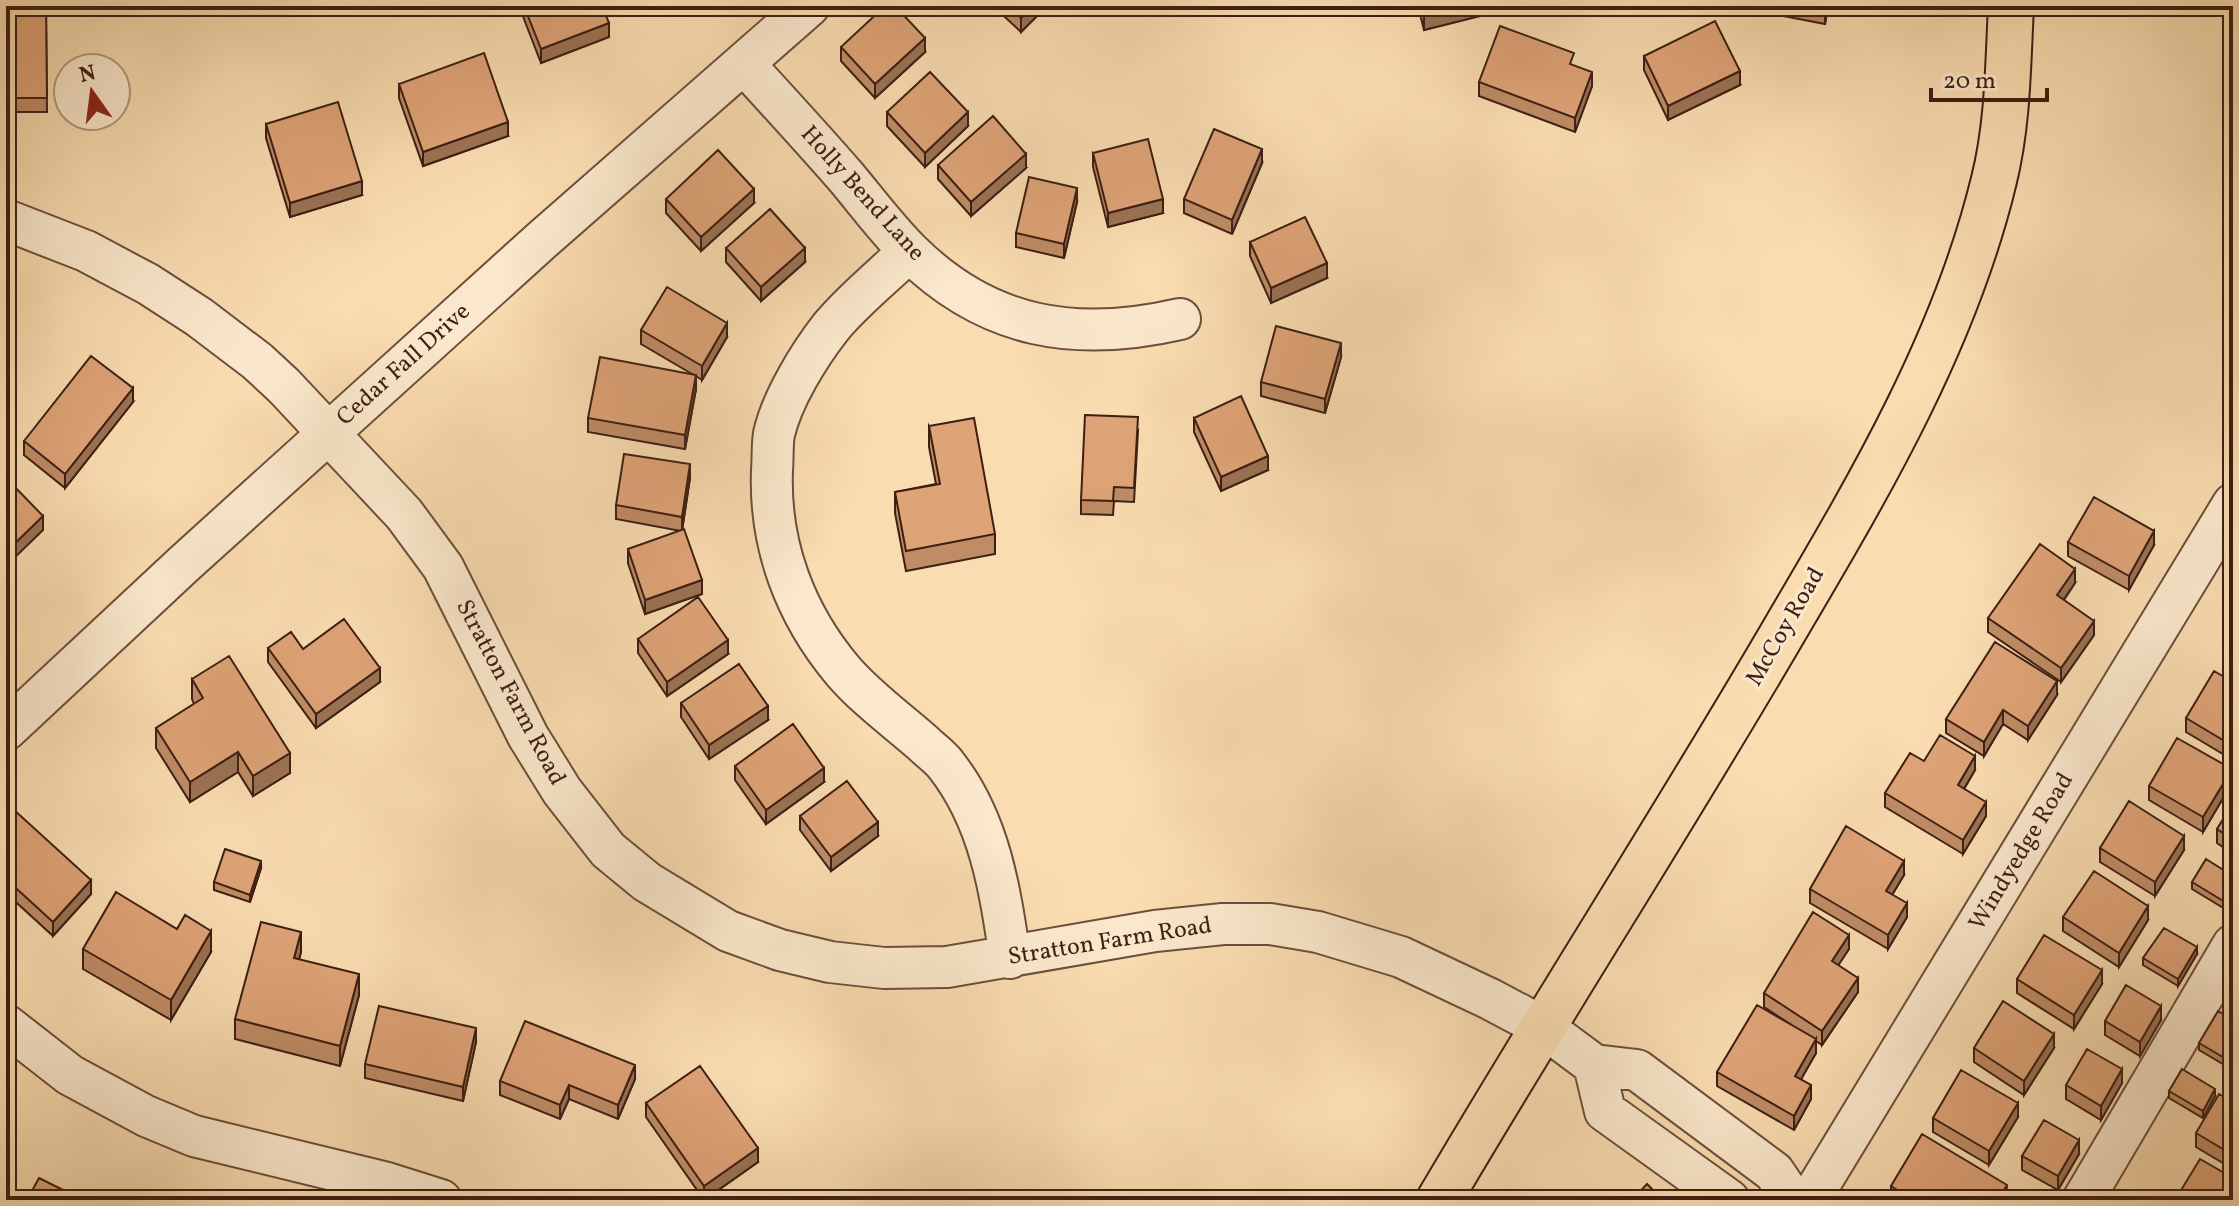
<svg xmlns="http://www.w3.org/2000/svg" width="2239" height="1206" font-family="Vollkorn,serif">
<rect width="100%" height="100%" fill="#f9dcb0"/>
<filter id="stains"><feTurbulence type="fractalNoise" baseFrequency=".0025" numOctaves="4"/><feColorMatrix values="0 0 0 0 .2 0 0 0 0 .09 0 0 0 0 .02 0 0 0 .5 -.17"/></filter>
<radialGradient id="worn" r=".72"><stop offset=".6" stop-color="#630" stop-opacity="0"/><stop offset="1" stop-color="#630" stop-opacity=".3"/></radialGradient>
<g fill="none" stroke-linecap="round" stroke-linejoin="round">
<defs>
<path id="minor" d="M744,64c34,37 69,75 102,113 21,25 41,52 64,75 78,77 166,91 270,67
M6,220l80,31 62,33 51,33 58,44 27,25 120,128 39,53 85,169 34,55 46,59 39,32 81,49 52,19 50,12 54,6 63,-1 208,-36 68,-7h47l48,8 83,25 89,42 53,28 51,38 43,5 137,102 19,28
M909,251c-25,25 -56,49 -78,76 -22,28 -49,72 -57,107 -2,11 -1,25 -2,36 -3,75 23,144 71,201 23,27 55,50 81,73 7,7 16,13 22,21 44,56 54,125 64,193
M6,730l179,-167 357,-323 267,-234
M6,1025l64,50 76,41 48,20 193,47 54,17
M1594,1065l11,46 124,89
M1810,1200l423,-696
M2083,1200l150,-255"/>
<path id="major" d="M1439,1200c114,-194 236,-382 349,-576 83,-141 167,-283 206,-444 14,-56 14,-116 17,-174"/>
</defs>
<!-- minor casing -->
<use href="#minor" stroke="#6c4e3b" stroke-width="44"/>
<!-- major casing -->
<use href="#major" stroke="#3d1f14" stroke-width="48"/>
<!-- minor -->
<use href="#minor" stroke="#fbe8cc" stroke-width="40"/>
<!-- major -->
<use href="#major" stroke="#f9dcb0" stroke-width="44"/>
</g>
<!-- wall -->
<path fill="#bf8c66" stroke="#3d1f14" stroke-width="2" d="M6,6h40l1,106h-41z
M519,6h83l7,31 -68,26z
M993,6h54l-26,26z
M1418,6h70v8l-64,16z
M1730,6h98l-3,18z
M841,47l84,5 -50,46 -34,-37z
M1644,56l96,29 -72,35 -24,-50z
M1574,66l18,20 -17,46 -96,-36v-14z
M399,84l109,52 -85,30 -24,-68z
M887,112l81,14 -43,41 -38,-41z
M266,124l96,71 -72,22 -24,-79z
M1093,153l70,60 -55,14 -15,-60z
M1262,163l-30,71 -48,-21v-14z
M938,165l88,3 -55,48 -33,-37z
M666,199l88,4 -53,48 -35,-38z
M1077,202l-13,56 -48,-11v-14z
M1250,242l77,36 -56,25 -21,-47z
M726,248l79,14 -44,39 -35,-39z
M641,330l86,7 -25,43 -6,-4v13l-11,60 -97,-17v-14l104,-44 -51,-30z
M1341,357l-16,56 -64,-17v-14z
M133,402l-68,86 -41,-33v-14z
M1194,418l74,52 -47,21 -27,-59z
M929,426l66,108v20l-89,17 -11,-58v-21l41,-8 -7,-37z
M1138,431l-4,71 -20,-1 -1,14 -32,-1v-14z
M690,478l-8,52 20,64 -57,20 -17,-51v-14l53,-18 -65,-12v-14z
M2068,542l86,3 -25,45 -61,-34z
M2075,583l-11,17 30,35 -33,47 -73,-50v-14z
M638,639l90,15 -61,42 -29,-43z
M2233,643v21l-3,-1v-14z
M268,648l35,1 77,33 -64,46 -48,-66z
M192,679l98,94 -37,23 -15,-24 -48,30 -34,-54v-20l38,-24 -2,-5z
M2233,682v78l-47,-28v-14z
M2057,695l-29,45 -25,-16 -19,32 -38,-23v-14z
M681,703l87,17 -59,39 -28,-42z
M1924,761l51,9 -11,19 22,27 -23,38 -78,-47v-14z
M735,766l89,16 -58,42 -31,-44z
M2232,783l-29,49 -54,-32v-14z
M2233,804v50l-16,-11v-14z
M800,816l78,20 -47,35 -31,-41z
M6,817l85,77 -38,42 -47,-43z
M2100,848l84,2 -29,46 -55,-34z
M261,868l-11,34 -36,-12v-8z
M1904,875l-12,20 15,22 -19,32 -78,-46v-14z
M2233,876l-8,33 -33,-20v-7z
M2063,917l85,3 -29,47 -56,-36z
M83,949l128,3 -40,68 -88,-51z
M1849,949l-11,16 20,27 -36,53 -6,-4v12l-15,26 10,20 -17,31 -77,-44v-14l73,-48 -26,-17v-14z
M301,952l-2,7 60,36 -19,71 -105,-27v-20z
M2197,954l-19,32 -35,-21v-7z
M2017,979l85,5 -28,45 -57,-36z
M2161,1020l-21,36 -35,-21v-14z
M2233,1020v50l-34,-20v-7z
M476,1042l-13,59 -98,-23v-14z
M1974,1048h80l-30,47 -50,-33z
M635,1079l-17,40 -49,-20 -9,20 -60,-24v-14z
M2122,1083l-21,37 -35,-21v-14z
M2169,1091l46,5 -12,22 -34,-20z
M2233,1102v67l-37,-22v-14z
M646,1103l112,59 -54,38 -58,-83z
M2018,1117l-29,48 -56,-33v-14z
M2079,1154l-21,36 -36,-20v-14z
M1891,1186l116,13 -116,1z"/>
<!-- shaded-wall -->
<path fill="#9b7253" stroke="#3d1f14" stroke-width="2" d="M1033,6h14l-26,26v-14z
M1462,6h26v8l-64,16v-14z
M1826,6h2l-3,18v-14z
M609,23v14l-68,26v-14z
M925,38v14l-50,46v-14z
M1740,71v14l-72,35v-14z
M1592,72v14l-17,46v-14z
M968,112v14l-43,41v-14z
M508,122v14l-85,30v-14z
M1262,149v14l-30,71v-14z
M1026,154v14l-55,48v-14z
M362,181v14l-72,22v-14z
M1077,188v14l-13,56v-14z
M754,189v14l-53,48v-14z
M1163,199v14l-55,14v-14z
M805,248v14l-44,39v-14z
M1327,263v15l-56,25v-15z
M727,323v14l-25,43v-14z
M1341,343v14l-16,56v-14z
M696,375v14l-11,60v-14z
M133,388v14l-68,86v-14z
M1268,456v14l-47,21v-14z
M690,464v14l-8,53v-14z
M43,516v14l-37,36v-14z
M2154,531v14l-25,45v-14z
M2075,569v14l-18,26v-14z
M702,580v14l-57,20v-14z
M2094,621v14l-33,47v-14z
M728,640v14l-61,42v-14z
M380,668v14l-64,46v-14z
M2057,681v14l-29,45v-14z
M768,706v14l-59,39v-14z
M2003,710v14l-19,32v-14z
M238,752v20l-48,30v-20z
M290,753v20l-37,23v-20z
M1975,756v14l-17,29v-14z
M824,768v14l-58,42v-14z
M2232,769v14l-29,49v-15z
M1986,802v14l-23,38v-14z
M878,822v14l-47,35v-14z
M2184,836v14l-29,46v-14z
M261,861v7l-11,34v-7z
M1904,861v14l-18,30v-14z
M91,880v14l-38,42v-14z
M2233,890v7l-8,12v-7z
M1907,903v14l-19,32v-14z
M2148,906v14l-29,47v-14z
M211,931v21l-40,68v-20z
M301,932v20l-7,26v-20z
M1849,935v14l-17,26v-14z
M2197,947v7l-19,32v-7z
M2102,970v14l-28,45v-14z
M359,974v21l-19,71v-20z
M1858,978v14l-36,53v-14z
M2161,1006v14l-21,36v-14z
M476,1028v14l-13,59v-14z
M2054,1034v14l-30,47v-14z
M1816,1039v14l-21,37v-14z
M635,1065v14l-17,40v-14z
M2122,1069v14l-21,37v-14z
M569,1085v14l-9,20v-14z
M1811,1085v14l-17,31v-14z
M2215,1089v7l-12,22v-7z
M2018,1103v14l-29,48v-14z
M2079,1140v14l-21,36v-14z
M758,1148v14l-54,38v-14z
M13,1168v14l-7,9v-14z
M2007,1185l-1,15h-8z"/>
<!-- building -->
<path fill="#dea377" stroke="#3d1f14" stroke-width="2" d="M6,6h40l1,92h-41z
M524,6h78l7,17 -68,26z
M885,6h10l30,32 -50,46 -34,-37z
M1008,6h25l-12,12z
M1422,6h40l-38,10z
M1804,6h22l-1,4z
M1715,21l25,50 -72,35 -24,-50z
M1500,26l74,27 -4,11 22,8 -17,46 -96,-36z
M484,53l24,69 -85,30 -24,-68z
M930,72l38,40 -43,41 -38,-41z
M338,102l24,79 -72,22 -24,-79z
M993,116l33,38 -55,48 -33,-37z
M1214,129l48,20 -30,71 -48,-21z
M1148,139l15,60 -55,14 -15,-60z
M718,150l36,39 -53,48 -35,-38z
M1029,177l48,11 -13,56 -48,-11z
M770,209l35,39 -44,39 -35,-39z
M1305,217l22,46 -56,25 -21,-46z
M667,287l60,36 -25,43 -61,-36z
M1276,326l65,17 -16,56 -64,-17z
M91,356l42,32 -68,86 -41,-33z
M600,357l96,18 -11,60 -97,-17z
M1241,396l27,60 -47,21 -27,-59z
M1085,415l53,2 -4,71 -20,-1 -1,14 -32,-1z
M974,418l21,116 -89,17 -11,-59 45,-8 -11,-58z
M624,454l66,10 -8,53 -66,-12z
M9,481l34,35 -37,36v-69z
M2094,497l60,34 -25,45 -61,-34z
M684,529l18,51 -57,20 -17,-51z
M2040,544l35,25 -18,26 37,26 -33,47 -73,-50z
M698,597l30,43 -61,42 -29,-43z
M344,619l36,49 -64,46 -48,-66 23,-16 12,17z
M1995,642l62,39 -29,45 -25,-16 -19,32 -38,-23z
M229,656l61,97 -37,23 -15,-24 -48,30 -34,-54 47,-30 -11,-19z
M739,664l29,42 -59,39 -28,-42z
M2214,671l19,11v64l-47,-28z
M793,724l31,44 -58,42 -31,-44z
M1940,735l35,21 -17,29 28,17 -23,38 -78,-47 25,-40 14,8z
M2177,738l55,31 -29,48 -54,-31z
M847,781l31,41 -47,35 -31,-41z
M2129,801l55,35 -29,46 -55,-34z
M2233,804v36l-16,-11z
M13,809l78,71 -38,42 -47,-43v-62z
M1846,826l58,35 -18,30 21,12 -19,32 -78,-46z
M225,849l36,12 -11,34 -36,-13z
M2206,859l27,17v14l-8,12 -33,-20z
M2094,871l54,35 -29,47 -56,-36z
M116,892l61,37 8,-14 26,16 -40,69 -88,-51z
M1813,912l36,23 -17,26 26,17 -36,53 -58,-38z
M261,922l40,10 -7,26 65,16 -19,72 -105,-27z
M2164,928l33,19 -19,32 -35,-21z
M2044,935l58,35 -28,45 -57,-36z
M2126,985l35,21 -21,36 -35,-21z
M2003,1001l51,33 -30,47 -50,-33z
M1757,1005l59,34 -21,37 16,9 -17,31 -77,-44z
M379,1006l97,22 -13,59 -98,-23z
M2218,1011l15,9v43l-34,-20z
M525,1021l110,44 -17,40 -49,-20 -9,20 -60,-24z
M2087,1049l35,20 -21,37 -35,-21z
M700,1066l58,82 -54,38 -58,-83z
M2182,1069l33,20 -12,22 -34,-20z
M1961,1070l57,33 -29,48 -56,-33z
M2219,1094l14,8v53l-37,-22z
M2044,1120l35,20 -21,36 -36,-20z
M1922,1134l85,51 -9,15h-85l-22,-14z
M2200,1159l33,19v22h-58z
M6,1163l7,5 -7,9z
M39,1178l44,22h-56z
M1647,1184l16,16h-31z"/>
<g text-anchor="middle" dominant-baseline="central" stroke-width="6" stroke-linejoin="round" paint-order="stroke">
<!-- street labels -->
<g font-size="24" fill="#3d1f14" stroke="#fbe8cc">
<text transform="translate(862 194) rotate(48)">Holly Bend Lane</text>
<text transform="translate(404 365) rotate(-42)">Cedar Fall Drive</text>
<text transform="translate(1786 627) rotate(-60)">McCoy Road</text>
<text transform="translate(510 693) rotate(62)">Stratton Farm Road</text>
<text transform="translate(2022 852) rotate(-59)">Windyedge Road</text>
<text transform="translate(1110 942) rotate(-9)">Stratton Farm Road</text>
</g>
</g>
<!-- margin -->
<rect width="2239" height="1206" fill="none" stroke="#f9dcb0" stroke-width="32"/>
<rect x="8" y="8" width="2223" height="1190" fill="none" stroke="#3d1f14" stroke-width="4"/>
<rect x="16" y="16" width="2207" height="1174" fill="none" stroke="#3d1f14" stroke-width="2"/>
<!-- north arrow -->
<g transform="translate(92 92) rotate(346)"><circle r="38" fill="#fbe8cc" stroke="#af9882" stroke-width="2"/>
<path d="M0-6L14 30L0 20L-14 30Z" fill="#8f2418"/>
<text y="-12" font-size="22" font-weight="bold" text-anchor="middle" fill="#3d1f14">N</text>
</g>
<!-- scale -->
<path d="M1931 88v12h116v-12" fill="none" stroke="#3d1f14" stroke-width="4"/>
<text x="1943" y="88" font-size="24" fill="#3d1f14" stroke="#fbe8cc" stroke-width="6" paint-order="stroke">20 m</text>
<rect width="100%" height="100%" filter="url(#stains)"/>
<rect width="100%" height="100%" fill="url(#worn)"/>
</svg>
